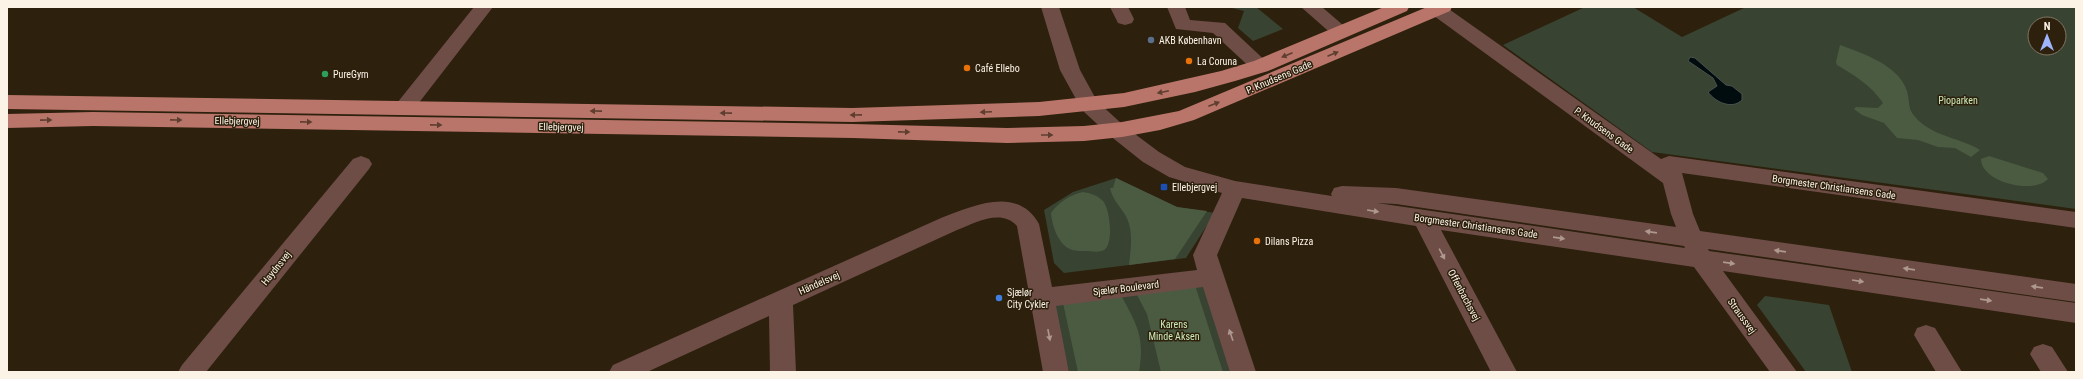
<svg xmlns="http://www.w3.org/2000/svg" width="2083" height="379" font-family="'Roboto Condensed',sans-serif">
<rect width="100%" height="100%" fill="#2d200d"/>
<!-- green -->
<path fill="#384331" fill-rule="evenodd" d="M1228,7h28l27,22 -30,12 -15,-13 6,-17z
M1585,7h48l49,30 64,-30h330v202l-424,-57 -149,-107zM2035,24h24v24h-24z
M1116,178l61,29 38,6 -29,45 -122,15 -10,-10 -10,-53 29,-18z
M1203,284l30,88h-164l-15,-68z
M1765,296l64,9 23,67h-46l-49,-67z"/>
<!-- forest -->
<path fill="#4b5b42" d="M1840,45c22,8 59,20 67,46 4,15 -1,17 12,30 17,16 42,17 61,29l-9,7 -16,-9 -17,-1 -20,-7 -21,-2 -13,-15 -22,-8 -8,-6 2,-2 22,1 5,-5c-12,-18 -28,-27 -46,-38l-1,-3z
M1989,156l54,17 5,6c-15,16 -67,3 -67,-20z
M1116,178l61,29 30,4 -32,48 -46,6c2,-18 5,-37 -5,-52 -6,-9 -12,-15 -14,-25h3z
M1083,192c7,1 14,3 20,9 7,8 11,43 1,49 -5,3 -13,1 -19,1 -4,0 -11,0 -15,-2 -12,-5 -18,-24 -19,-36 8,-11 19,-18 32,-21z
M1195,285l28,87h-62l-14,-58 -11,-21z
M1121,295c16,30 24,42 18,77h-61l-15,-69z"/>
<!-- water -->
<path fill="#000c0d" stroke="#4c514e" d="M1690,57l5,1 31,27 6,1 10,8v6c-10,10 -27,2 -34,-8l9,-6 -4,-8 -25,-17z"/>
<g fill="none" stroke-linecap="round" stroke-linejoin="round">
<!-- minor -->
<path fill="#6e4d47" fill-rule="evenodd" d="M474,7h19l-82,106 -7,2 -7,-2 -3,-5 3,-5z
M1041,7h18l21,63 17,31 26,24 36,27 26,15 50,14 97,15 -1,-2 3,-6 8,-2 54,2 280,39 -5,-13 -8,-31 -233,-170 -2,-4 1,-2h17l215,152 8,-3 407,56v16l-394,-55 11,41 7,17 376,53v18l-368,-53 1,2 367,52v20l-353,-52 74,101h-27l-76,-105 -253,-37 76,142h-26l-75,-146 -174,-28 -25,57 39,117h-26l-27,-85 -147,19 13,66h-26l-26,-146c-16,-18 -42,-3 -60,4l-164,75 3,67h-26l-1,-56 -122,56h-38l4,-7 328,-147c32,-12 76,-33 98,6l13,63 145,-17 -4,-15 29,-62 -53,-16 -26,-15 -34,-27 -27,-25 -22,-40zM1377,203l19,1 288,42 1,2z
M1110,7h18l6,12 -2,4 -7,2 -7,-2z
M1167,7h18l5,13 35,3 46,43 -3,5 -7,1 -7,-1 -41,-38 -37,-4z
M1301,7h21l29,25 -3,4 -7,2 -7,-2z
M361,156l8,3 3,5 -3,5 -163,203h-28l4,-7 171,-206z
M1926,325l9,3 27,44h-26l-22,-37 3,-7z
M2043,344l9,3 16,25h-27l-11,-18 4,-7z"/>
<!-- major -->
<path fill="#b9756a" fill-rule="evenodd" d="M1384,7h25l-2,4 -139,60 -33,10 -40,11 -71,15 -85,9 -187,6 -845,-13v-14l845,13 187,-6 85,-9 97,-22 33,-10z
M1427,7h25l-2,4 -256,109 -34,10 -38,7 -38,4 -77,2 -154,-5 -760,-12 -86,2v-14l86,-2 760,12 154,4 77,-2 38,-4 57,-11z"/>
</g>
<!-- one-way arrows -->
<defs><path id="oneway-solid" d="M-6-.8H1V-3.2L6.5 0L1 3.2V.8H-6Z"/></defs>
<g fill="#5e3e2e">
<use href="#oneway-solid" transform="translate(1333 54) rotate(-23)"/>
<use href="#oneway-solid" transform="translate(1287 55) rotate(157)"/>
<use href="#oneway-solid" transform="translate(1163 92) rotate(168)"/>
<use href="#oneway-solid" transform="translate(1214 104) rotate(-21)"/>
<use href="#oneway-solid" transform="translate(596 111) rotate(-179)"/>
<use href="#oneway-solid" transform="translate(986 112) rotate(177)"/>
<use href="#oneway-solid" transform="translate(726 113) rotate(-179)"/>
<use href="#oneway-solid" transform="translate(856 115) rotate(179)"/>
<use href="#oneway-solid" transform="translate(46 120) rotate(-1)"/>
<use href="#oneway-solid" transform="translate(176 120) rotate(1)"/>
<use href="#oneway-solid" transform="translate(306 122) rotate(1)"/>
<use href="#oneway-solid" transform="translate(436 125) rotate(1)"/>
<use href="#oneway-solid" transform="translate(904 132) rotate(1)"/>
<use href="#oneway-solid" transform="translate(1047 135)"/>
</g>
<g fill="#ae988f">
<use href="#oneway-solid" transform="translate(1373 211) rotate(9)"/>
<use href="#oneway-solid" transform="translate(1651 232) rotate(-172)"/>
<use href="#oneway-solid" transform="translate(1559 238) rotate(8)"/>
<use href="#oneway-solid" transform="translate(1780 251) rotate(-172)"/>
<use href="#oneway-solid" transform="translate(1442 254) rotate(62)"/>
<use href="#oneway-solid" transform="translate(1729 263) rotate(8)"/>
<use href="#oneway-solid" transform="translate(1909 269) rotate(-172)"/>
<use href="#oneway-solid" transform="translate(1858 281) rotate(9)"/>
<use href="#oneway-solid" transform="translate(2037 287) rotate(-172)"/>
<use href="#oneway-solid" transform="translate(1986 300) rotate(8)"/>
<use href="#oneway-solid" transform="translate(1049 335) rotate(79)"/>
<use href="#oneway-solid" transform="translate(1231 335) rotate(-109)"/>
</g>
<!-- markers -->
<circle fill="#5c6f8a" stroke="#2d200d" stroke-width="1.5" cx="1151" cy="40" r="4"/>
<g fill="#e8710a" stroke="#2d200d" stroke-width="1.5">
<circle cx="1189" cy="61" r="4"/>
<circle cx="967" cy="68" r="4"/>
<circle cx="1257" cy="241" r="4"/>
</g>
<circle fill="#2e9e5b" stroke="#2d200d" stroke-width="1.5" cx="325" cy="74" r="4"/>
<rect fill="#1a4fb4" stroke="#2d200d" stroke-width="1.5" x="1160" y="183" width="8" height="8" rx="2"/>
<circle fill="#3f7fe0" stroke="#2d200d" stroke-width="1.5" cx="999" cy="298" r="4"/>
<g text-anchor="middle" dominant-baseline="central" stroke-width="3" stroke-linejoin="round" paint-order="stroke">
<!-- poi labels -->
<g font-size="10" fill="#fcf3e7" stroke="#2d200d" text-anchor="start">
<text x="1159" y="40">AKB København</text>
<text x="1197" y="61">La Coruna</text>
<text x="975" y="68">Café Ellebo</text>
<text x="333" y="74">PureGym</text>
<text x="1172" y="187">Ellebjergvej</text>
<text x="1265" y="241">Dilans Pizza</text>
<text x="1007" y="292">Sjælør<tspan x="1007" dy="12">City Cykler</tspan></text>
</g>
<!-- street labels -->
<g font-size="10" fill="#fcf3e7" stroke="#2d200d">
<text transform="translate(1279 77) rotate(-23)">P. Knudsens Gade</text>
<text transform="translate(237 121) rotate(1)">Ellebjergvej</text>
<text transform="translate(561 127) rotate(1)">Ellebjergvej</text>
<text transform="translate(1604 130) rotate(36)">P. Knudsens Gade</text>
<text transform="translate(1834 187) rotate(8)">Borgmester Christiansens Gade</text>
<text transform="translate(1476 226) rotate(8)">Borgmester Christiansens Gade</text>
<text transform="translate(276 268) rotate(-51)">Haydnsvej</text>
<text transform="translate(819 283) rotate(-24)">Händelsvej</text>
<text transform="translate(1126 288) rotate(-7)">Sjælør Boulevard</text>
<text transform="translate(1464 295) rotate(62)">Offenbachsvej</text>
<text transform="translate(1742 316) rotate(54)">Straussvej</text>
</g>
<!-- park labels -->
<g font-size="10" fill="#ccebb9" stroke="#2d200d">
<text x="1958" y="100">Pioparken</text>
<text x="1174" y="324">Karens<tspan x="1174" dy="12">Minde Aksen</tspan></text>
</g>
</g>
<!-- border -->
<rect width="2083" height="379" fill="none" stroke="#fcf3e7" stroke-width="16"/>
<!-- north arrow -->
<g transform="translate(2047 36)"><circle r="19" fill="#2d200d" stroke="#807464"/>
<path d="M0-3L7 15L0 10L-7 15Z" fill="#a0b3fd"/>
<text y="-6" font-size="11" font-weight="bold" text-anchor="middle" fill="#fcf3e7">N</text>
</g>
</svg>
